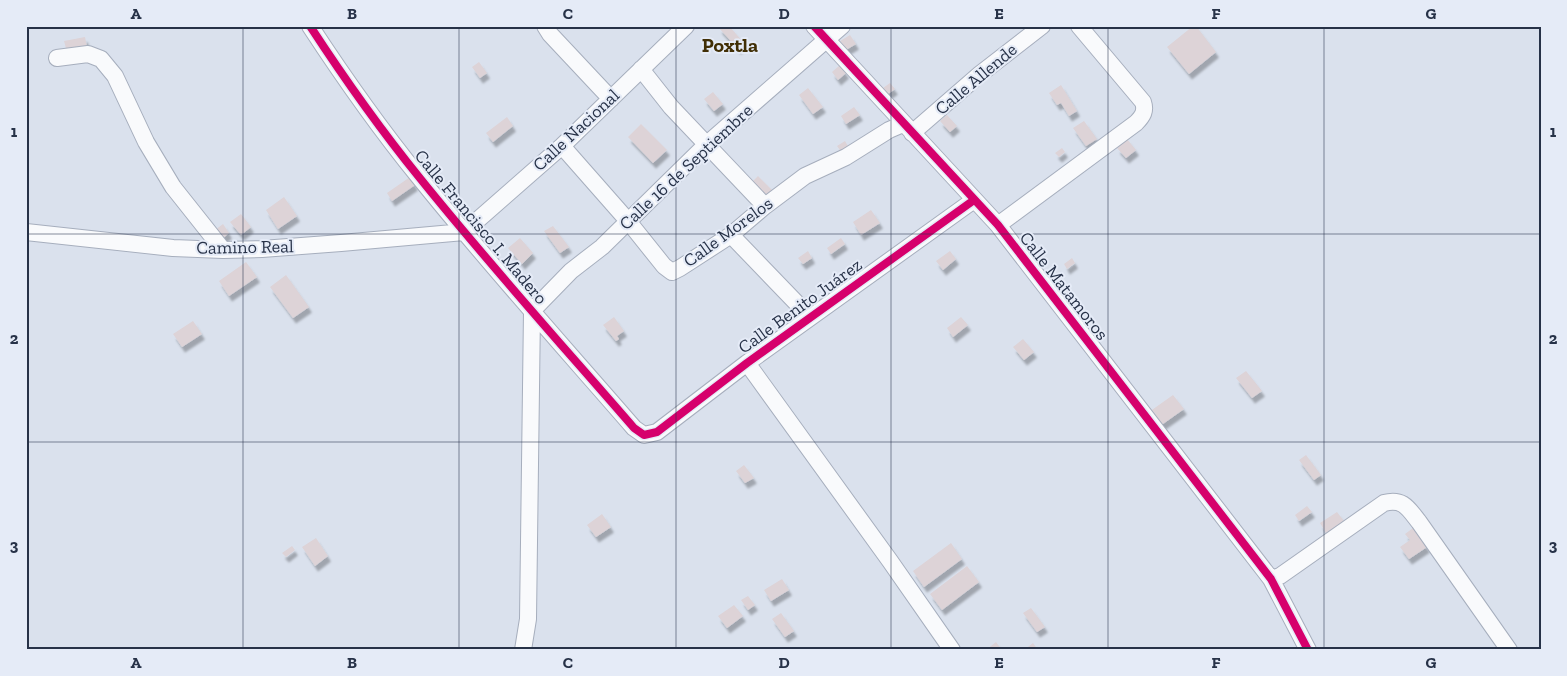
<svg xmlns="http://www.w3.org/2000/svg" width="1567" height="676" font-family="'Zilla Slab',serif">
<defs>
<filter id="shadow"><feDropShadow dx="3" dy="5.5" stdDeviation="1" flood-color="#0004"/></filter>
</defs>
<rect width="100%" height="100%" fill="#dae1ed"/>
<!-- building -->
<path fill="#ddd3d7" filter="url(#shadow)" d="M721,26h8l15,17 -6,6 -19,-21z
M1193,26h3l20,26 -27,22 -22,-27z
M850,35l6,9 -10,6 -6,-9z
M85,37l2,10 -20,5 -3,-11z
M479,62l8,11 -7,5 -8,-11z
M840,65l6,8 -8,7 -6,-8z
M890,83l5,6 -7,5 -5,-6z
M1061,85l16,26 -8,5 -8,-13 -4,2 -8,-12z
M808,88l15,19 -10,7 -14,-19z
M713,92l10,12 -9,7 -10,-12z
M854,107l6,8 -14,9 -5,-8z
M947,115l10,11 -7,6 -10,-11z
M507,117l6,9 -20,16 -7,-9z
M1084,121l13,18 -11,7 -13,-18z
M641,124l26,26 -14,13 -25,-26z
M1127,139l9,11 -10,8 -9,-10z
M845,141l4,7 -7,5 -5,-7z
M1062,148l3,4 -6,5 -4,-4z
M758,176l14,14 -7,6 -13,-14z
M410,177l5,8 -23,16 -5,-8z
M284,197l13,19 -19,13 -12,-19z
M871,210l9,13 -19,12 -8,-13z
M241,214l10,13 -10,8 -11,-13z
M223,224l6,9 -7,6 -7,-9z
M553,226l16,21 -9,6 -16,-22z
M520,238l13,15 -11,11 -14,-16z
M841,238l4,6 -14,10 -4,-6z
M808,251l4,7 -9,6 -5,-6z
M950,251l6,8 -13,11 -7,-9z
M1072,258l3,5 -8,6 -3,-5z
M246,262l11,15 -28,19 -10,-15z
M286,275l23,32 -16,11 -23,-31z
M1060,281l12,15 -7,5 -11,-14z
M614,317l10,14 -7,5 2,3 -3,2 -13,-16z
M961,317l7,8 -15,12 -6,-9z
M193,321l9,13 -20,13 -9,-13z
M1023,339l11,13 -10,8 -11,-13z
M1246,371l16,20 -10,7 -16,-20z
M1173,395l11,14 -24,17 -11,-14z
M1306,455l15,20 -7,5 -15,-20z
M744,465l10,13 -9,5 -9,-12z
M1307,506l5,6 -13,9 -4,-6z
M1337,512l7,9 -18,12 -6,-10z
M602,514l9,13 -15,10 -9,-12z
M1413,528l14,19 -18,12 -9,-12 10,-7 -5,-6z
M316,538l12,18 -13,10 -13,-19z
M951,543l11,16 -38,28 -11,-16z
M292,546l3,4 -9,7 -4,-4z
M967,566l12,16 -37,28 -12,-16z
M782,579l7,11 -18,11 -7,-11z
M748,596l7,9 -7,5 -7,-10z
M734,605l9,11 -16,12 -9,-12z
M1031,608l14,19 -8,5 -14,-19z
M781,613l13,18 -9,6 -13,-18z
M996,642l6,8h-16z
M1033,643l5,7h-14z"/>
<g fill="none" stroke-linecap="round" stroke-linejoin="round">
<defs>
<path id="minor" d="M310,26c34,52 70,103 109,151 69,86 143,168 215,251l10,7 13,-3 90,-69 227,-163
M545,26l5,8 61,65
M814,26l184,199 273,354 37,71
M57,58l31,-4 13,5 14,17 31,66 27,45 50,63
M641,69l30,38 94,99
M912,133l68,-59 62,-48
M562,146l66,75 36,45 8,6 8,-4 51,-33 34,-29 40,-30 41,-19 43,-27 14,-6
M998,225l138,-102c7,-7 10,-12 7,-21l-64,-76
M26,232l147,16 50,2 39,-1 79,-6 123,-11 98,-86 124,-120
M731,235l79,82
M747,363l143,198 62,89
M1271,579l9,-3 104,-73c19,-5 24,5 35,19l90,128
M523,650l5,-31 4,-308 39,-40 31,-24 105,-103 135,-118"/>
</defs>
<!-- minor casing -->
<use href="#minor" stroke="#a6aebd" stroke-width="18"/>
<!-- minor -->
<use href="#minor" stroke="#f9fafc" stroke-width="16"/>
<defs>
<path id="cycleway" d="M310,26c34,52 70,103 109,151 69,86 143,168 215,251l10,7 13,-3 90,-69 227,-163
M814,26l184,199 273,354 37,71"/>
</defs>
<!-- cycleway casing -->
<use href="#cycleway" stroke="#e5ebf7" stroke-width="11"/>
<!-- cycleway -->
<use href="#cycleway" stroke="#d6006c" stroke-width="8"/>
</g>
<!-- grid -->
<path fill="none" stroke="#273248" stroke-width="1" stroke-opacity="0.55" d="M243,26v624M459,26v624M676,26v624M891,26v624M1108,26v624M1324,26v624M26,234h1515M26,442h1515"/>
<g text-anchor="middle" dominant-baseline="central" stroke-width="4" stroke-linejoin="round" paint-order="stroke">
<!-- street labels -->
<g font-size="18" fill="#273248" stroke="#e5ebf7">
<text transform="translate(976 79) rotate(-40)">Calle Allende</text>
<text transform="translate(576 130) rotate(-43)">Calle Nacional</text>
<text transform="translate(686 167) rotate(-43)">Calle 16 de Septiembre</text>
<text transform="translate(481 227) rotate(50)">Calle Francisco I. Madero</text>
<text transform="translate(728 232) rotate(-36)">Calle Morelos</text>
<text transform="translate(245 247) rotate(-1)">Camino Real</text>
<text transform="translate(1064 286) rotate(52)">Calle Matamoros</text>
<text transform="translate(800 306) rotate(-36)">Calle Benito Juárez</text>
</g>
<!-- quarter labels -->
<g font-size="20" font-weight="bold" fill="#412f06" stroke="#e5ebf7">
<text x="730" y="45">Poxtla</text>
</g>
</g>
<!-- border -->
<rect width="1567" height="676" fill="none" stroke="#e5ebf7" stroke-width="55"/>
<rect x="28" y="28" width="1512" height="620" fill="none" stroke="#273248" stroke-width="2"/>
<g font-size="16" text-anchor="middle" font-weight="bold" fill="#273248">
<text x="136" y="19">A</text>
<text x="352" y="19">B</text>
<text x="568" y="19">C</text>
<text x="784" y="19">D</text>
<text x="999" y="19">E</text>
<text x="1216" y="19">F</text>
<text x="1431" y="19">G</text>
<text x="14" y="137">1</text>
<text x="1553" y="137">1</text>
<text x="14" y="344">2</text>
<text x="1553" y="344">2</text>
<text x="14" y="551">3</text>
<text x="1553" y="551">3</text>
<text x="136" y="668">A</text>
<text x="352" y="668">B</text>
<text x="568" y="668">C</text>
<text x="784" y="668">D</text>
<text x="999" y="668">E</text>
<text x="1216" y="668">F</text>
<text x="1431" y="668">G</text>
</g>
</svg>
